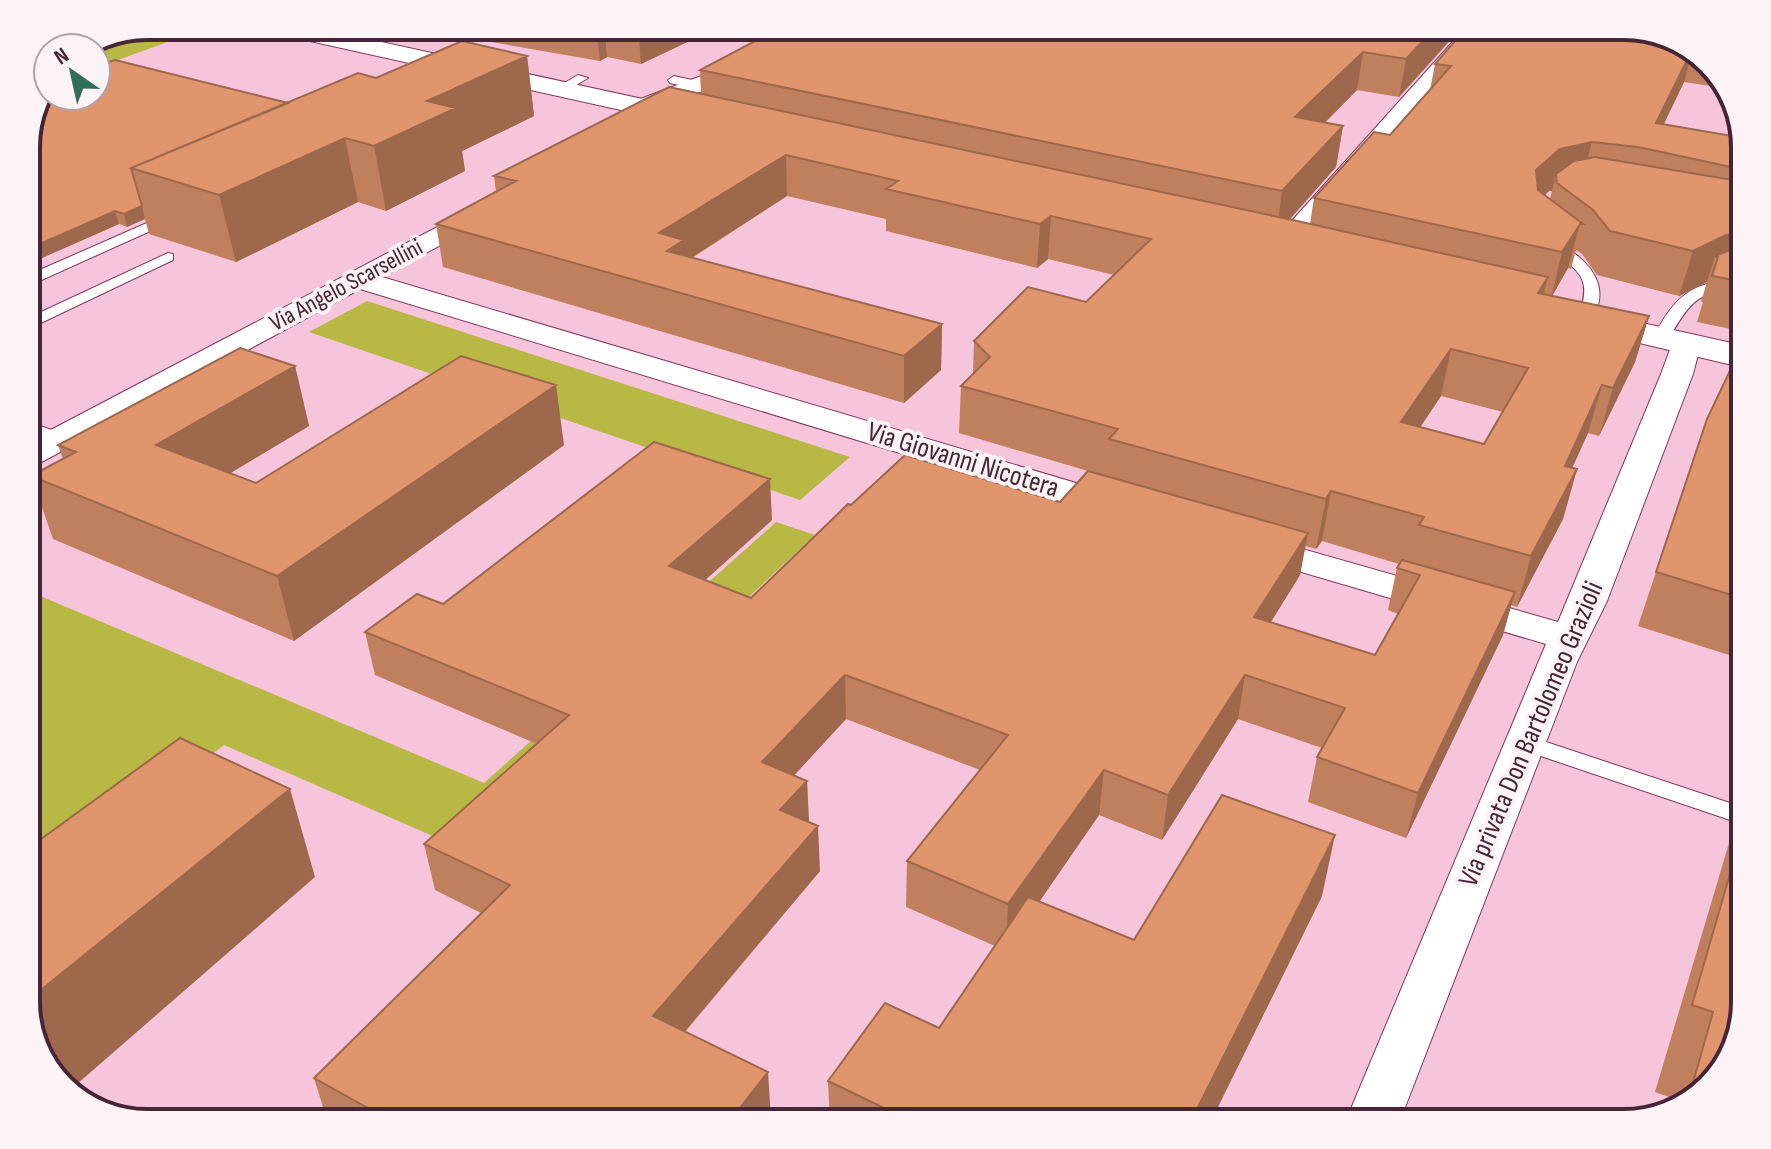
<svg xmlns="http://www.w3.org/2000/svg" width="1771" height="1149" font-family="'Sofia Sans Condensed',sans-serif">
<rect width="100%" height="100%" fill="#f6c4db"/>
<!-- green -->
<path fill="#b8b845" d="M147,26h17l28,7 -96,35v-20h-2z
M367,301l483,156 -50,43 -491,-168z
M776,522l39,13 -341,319 -250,-109 -198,151v-306l458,193z"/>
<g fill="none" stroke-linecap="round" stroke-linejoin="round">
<defs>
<path id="service" d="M578,75l10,3 -22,13 -10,-3z
M674,76l27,6 2,3 -6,4 -27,-6 -2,-3z
M172,212l5,1v6l-151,68v-11z
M1553,240c8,2 14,8 21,13 26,20 33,41 17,70l-6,2 -8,-5c17,-43 3,-47 -29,-73v-6z
M168,253l5,1v6l-147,70v-11z
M1745,278v10c-50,3 -54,14 -78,53l-6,2 -8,-5c24,-46 40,-56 92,-60z
M26,421l40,14 3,4 -9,5 -34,-12z
M1525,735l220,73v17l-228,-77 -3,-5 3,-5z"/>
<path id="minor" d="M1467,26h22l-197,229 -10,2 -10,-2 -4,-6 4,-6z
M749,58l11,7 -3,5 -106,41h-16l-4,-5 4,-5z
M483,203l9,2 4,6 -4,6 -110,60 748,222 5,8 -5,8 -13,3 -13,-3 -744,-226 -322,175 -12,3v-24z
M1686,334l11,2 4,7 -8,31 -86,227 -30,61 -178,461h-54l201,-479 -306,-90 -6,-8 6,-8 13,-3 305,87 103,-248 14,-38z"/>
<path id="secondary" d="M262,26h46l385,84 10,2 4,6 -4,6 -10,2 -419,-93 -9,-2z
M1584,310l161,36v22l-173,-41 -5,-7 5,-7z"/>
</defs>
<!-- service casing -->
<use href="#service" stroke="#7f395e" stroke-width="2"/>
<!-- minor casing -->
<use href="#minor" stroke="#7f395e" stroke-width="2"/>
<!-- secondary casing -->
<use href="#secondary" stroke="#7f395e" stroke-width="2"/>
<!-- service -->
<use href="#service" fill="#fff" fill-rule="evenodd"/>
<!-- minor -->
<use href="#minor" fill="#fff" fill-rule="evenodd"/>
<!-- secondary -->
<use href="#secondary" fill="#fff" fill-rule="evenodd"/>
</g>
<!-- wall -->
<path fill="#c1805d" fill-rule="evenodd" d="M322,26h399l-80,38 -34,-7 -7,4 -166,-29 -4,2 -11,-5 -18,-2 -25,11z
M773,26h690l-64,71 -42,-7 -32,33 18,3 -7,41 -47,52 21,5 4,-26 76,-63 40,-45 5,-26 256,-18 35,37 -2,5 -40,-6 -20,42 80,14 1,194 -48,-10 6,-20h-2l6,-20 -28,14 -82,-21 -15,-21 -6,-4 -5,19 -3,-1 -16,28 97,20 -14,46 -36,74 -11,-3 -16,35 5,1 -14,50 -46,88 -6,-2 -8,30 -97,203 -98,-36 9,-45 5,-9 -84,-29 -76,121 -63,-25 -60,87 95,38 188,-44 -112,227h-380l-2,-42 111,-53 56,-82 -89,-39 1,-46 73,-91 -134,-51 -52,56 13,6 2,41 11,49 -135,161 86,87 -4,4h-439l-14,-45 167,-165 -46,-23 -11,-46 113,-100 -162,-69 -10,-43 78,-28 329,-84 -67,60 46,18 100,-93 209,-3 45,-26 -146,-43 2,-47 12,-13 1,-32 112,-39 28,-27 -66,-16 -11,9 -151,-37v-12l-99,-23 -95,62 250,66 -1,46 -37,33 -461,-136 -7,-43 60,-32 -2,-16 207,-82 -1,-24 75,-40zM1549,191h3l-2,8 -5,-4zM1441,396l62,16 -19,32 -64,-17zM1322,541l77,23 -2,4 -9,42 10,4 -23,41 -104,-33 29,-47 5,-29 11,3z
M527,56l7,60 -72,35 3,20 -79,40 -28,-9 -122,60 -87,-28 -4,-15 -18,8 -8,-3 -93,41v-126l262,-36 88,-25z
M1745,339v157l-6,-2 -1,2 7,2v116l-16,41 -91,-29 69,-207z
M295,366l14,60 -79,47 26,10 308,-38 -270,196 -241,-102 -22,-63 32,-17 -5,-14z
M1745,801v202l-20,66 -41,38 -12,3 3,-11 -20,-7 77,-259z"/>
<!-- shaded-wall -->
<path fill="#9d684c" d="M374,26h26l1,1 -25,11z
M429,26h4l1,6 -4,2z
M596,26h8l3,31 -7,4z
M640,26h81l-80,38 -3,-37z
M1437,26h26l-64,71 7,-38z
M1693,48l-9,34 -33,68 5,-27z
M1363,52l-6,38 -68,68 6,-41z
M527,56l7,60 -72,35 3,20 -79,40 -12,-65 53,-45z
M1343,126l-7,41 -60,68 6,-44z
M345,138l13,64 -122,60 -17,-67z
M1592,142l-11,42 -25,-10 -4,17h-3l-23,22 10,-43 24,-21z
M786,155l1,41 -101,65 -11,31 -16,-59z
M142,206l3,13 -18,8 -3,-13z
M115,211l4,13 -93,41v-15z
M1051,216l-3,43 -11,9 3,-44z
M1580,224l-12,44 -17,30 11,-46z
M1745,232v43l-30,-19 -8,26 -28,14 14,-45 33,-16z
M1548,277l-12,45 2,-29z
M1649,316l-14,46 -36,74 14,-48z
M942,324l-1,46 -37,33v-47z
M1451,349l-10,47 -50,75 10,-49z
M295,366l14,60 -135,81 -18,-62z
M556,385l8,60 -270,196 -17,-65z
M1602,385l-14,48 -37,82 14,-49z
M1577,469l-14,50 -46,88 14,-51z
M770,479l2,41 -99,89 -4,-43z
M1331,491l-9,50 -6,8 10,-50z
M1308,533l-8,42 -53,85 7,-43z
M1515,592l-12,43 -97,203 12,-45z
M845,675l1,44 -81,88 -3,-45z
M1245,675l-7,44 -76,121 6,-45z
M1104,770l-5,45 -93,135 2,-46z
M807,781l2,45 -29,-16z
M290,789l25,88 -246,214 -27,-28 -16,-53v-8z
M818,826l2,45 -162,192 -5,-47z
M1335,835l-13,61 -112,227h-20z
M768,1072l3,47 -4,4h-39z"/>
<!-- building -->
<path fill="#e0956c" stroke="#9d684c" stroke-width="2" fill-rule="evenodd" d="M784,26h653l-31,33 -43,-7 -68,65 48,9 -61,65 -582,-121z
M1468,26h156l67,20 2,2 -37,75 88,15 1,32 -107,-23 -46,-5 -32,7 -24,21 2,20 45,34h-3l-18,28 -248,-54 60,-66 16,3 61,-69 -16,-2z
M462,41l65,15 -100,45 29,7 -82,38 -29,-8 -126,57 -88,-27 227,-95 18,5z
M115,60l173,43 -157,65 11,38 -18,8 -9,-3 -89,39v-111l22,-48v5h48v-30z
M669,87l619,132 260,58 -10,16 111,23 -36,72 -11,-3 -37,81 12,3 -46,87 -112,-31 5,-8 -93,-26 -5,8 -217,-60 9,-10 -157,-43 29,-29 -16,-16 54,-54 58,15 65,-63 -100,-23 -11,8 -154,-35 12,-8 -112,-26 -127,78 25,7 -17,11 275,73 -38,32 -468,-132 80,-43 -22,-5zM1451,349l77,19 -44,76 -83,-22z
M1595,157l150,25v50l-19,3 -33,16 -83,-20 -17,-21 -36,-27 -1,-9 18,-13z
M1745,247v35l-33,-6 6,-19 -3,-1 15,-6z
M1745,339v132l-7,25 7,2v101l-89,-27 51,-153z
M240,348l55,18 -139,79 100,38 205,-127 95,29 -279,191 -246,-100 45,-24 -18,-7z
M654,442l116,37 -101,87 82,32 97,-94 3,1 54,-50 155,47 28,-31 220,62 -54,84 121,38 45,-80 -23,-7 5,-8 113,32 -97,201 -101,-36 28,-49 -100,-33 -77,120 -64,-25 -96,134 -101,-43 101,-126 -163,-60 -83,87 45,19 -27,29 38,16 -165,190 115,56 -40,51h-333l-81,-45 196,-193 -86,-41 145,-129 -204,-83 52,-38 26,10z
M180,738l110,51 -264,213v-152z
M1222,795l113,40 -145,288h-316l10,-15 -56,-27 57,-78 54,25 89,-131 106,43z
M1745,822v181l-20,66 -38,35 26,-92 -21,-7z"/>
<g text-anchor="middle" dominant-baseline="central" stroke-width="8" stroke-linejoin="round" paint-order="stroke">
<!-- far-street labels -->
<g font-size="24" fill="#462636" stroke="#fcf3f7">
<text transform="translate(346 285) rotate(-28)">Via Angelo Scarsellini</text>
</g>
<!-- street labels -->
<g font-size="28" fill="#462636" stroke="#fcf3f7">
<text transform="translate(963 460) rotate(17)">Via Giovanni Nicotera</text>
<text transform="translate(1531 734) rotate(-67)">Via privata Don Bartolomeo Grazioli</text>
</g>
</g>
<!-- crop -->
<path d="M0 0H1771V1149H0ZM147 40H1624A107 107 0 0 1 1731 147V1002A107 107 0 0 1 1624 1109H147A107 107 0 0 1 40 1002V147A107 107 0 0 1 147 40Z" fill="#fcf3f7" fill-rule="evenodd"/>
<path fill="none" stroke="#462636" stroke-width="4" d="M147 40H1624A107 107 0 0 1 1731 147V1002A107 107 0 0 1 1624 1109H147A107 107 0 0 1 40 1002V147A107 107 0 0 1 147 40Z"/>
<!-- north arrow -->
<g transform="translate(72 72) rotate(326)"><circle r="38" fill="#fcf3f7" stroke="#b3a1aa" stroke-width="2"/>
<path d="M0-6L14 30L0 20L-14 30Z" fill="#306e5a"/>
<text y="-12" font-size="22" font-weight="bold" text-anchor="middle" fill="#462636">N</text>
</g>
</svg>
